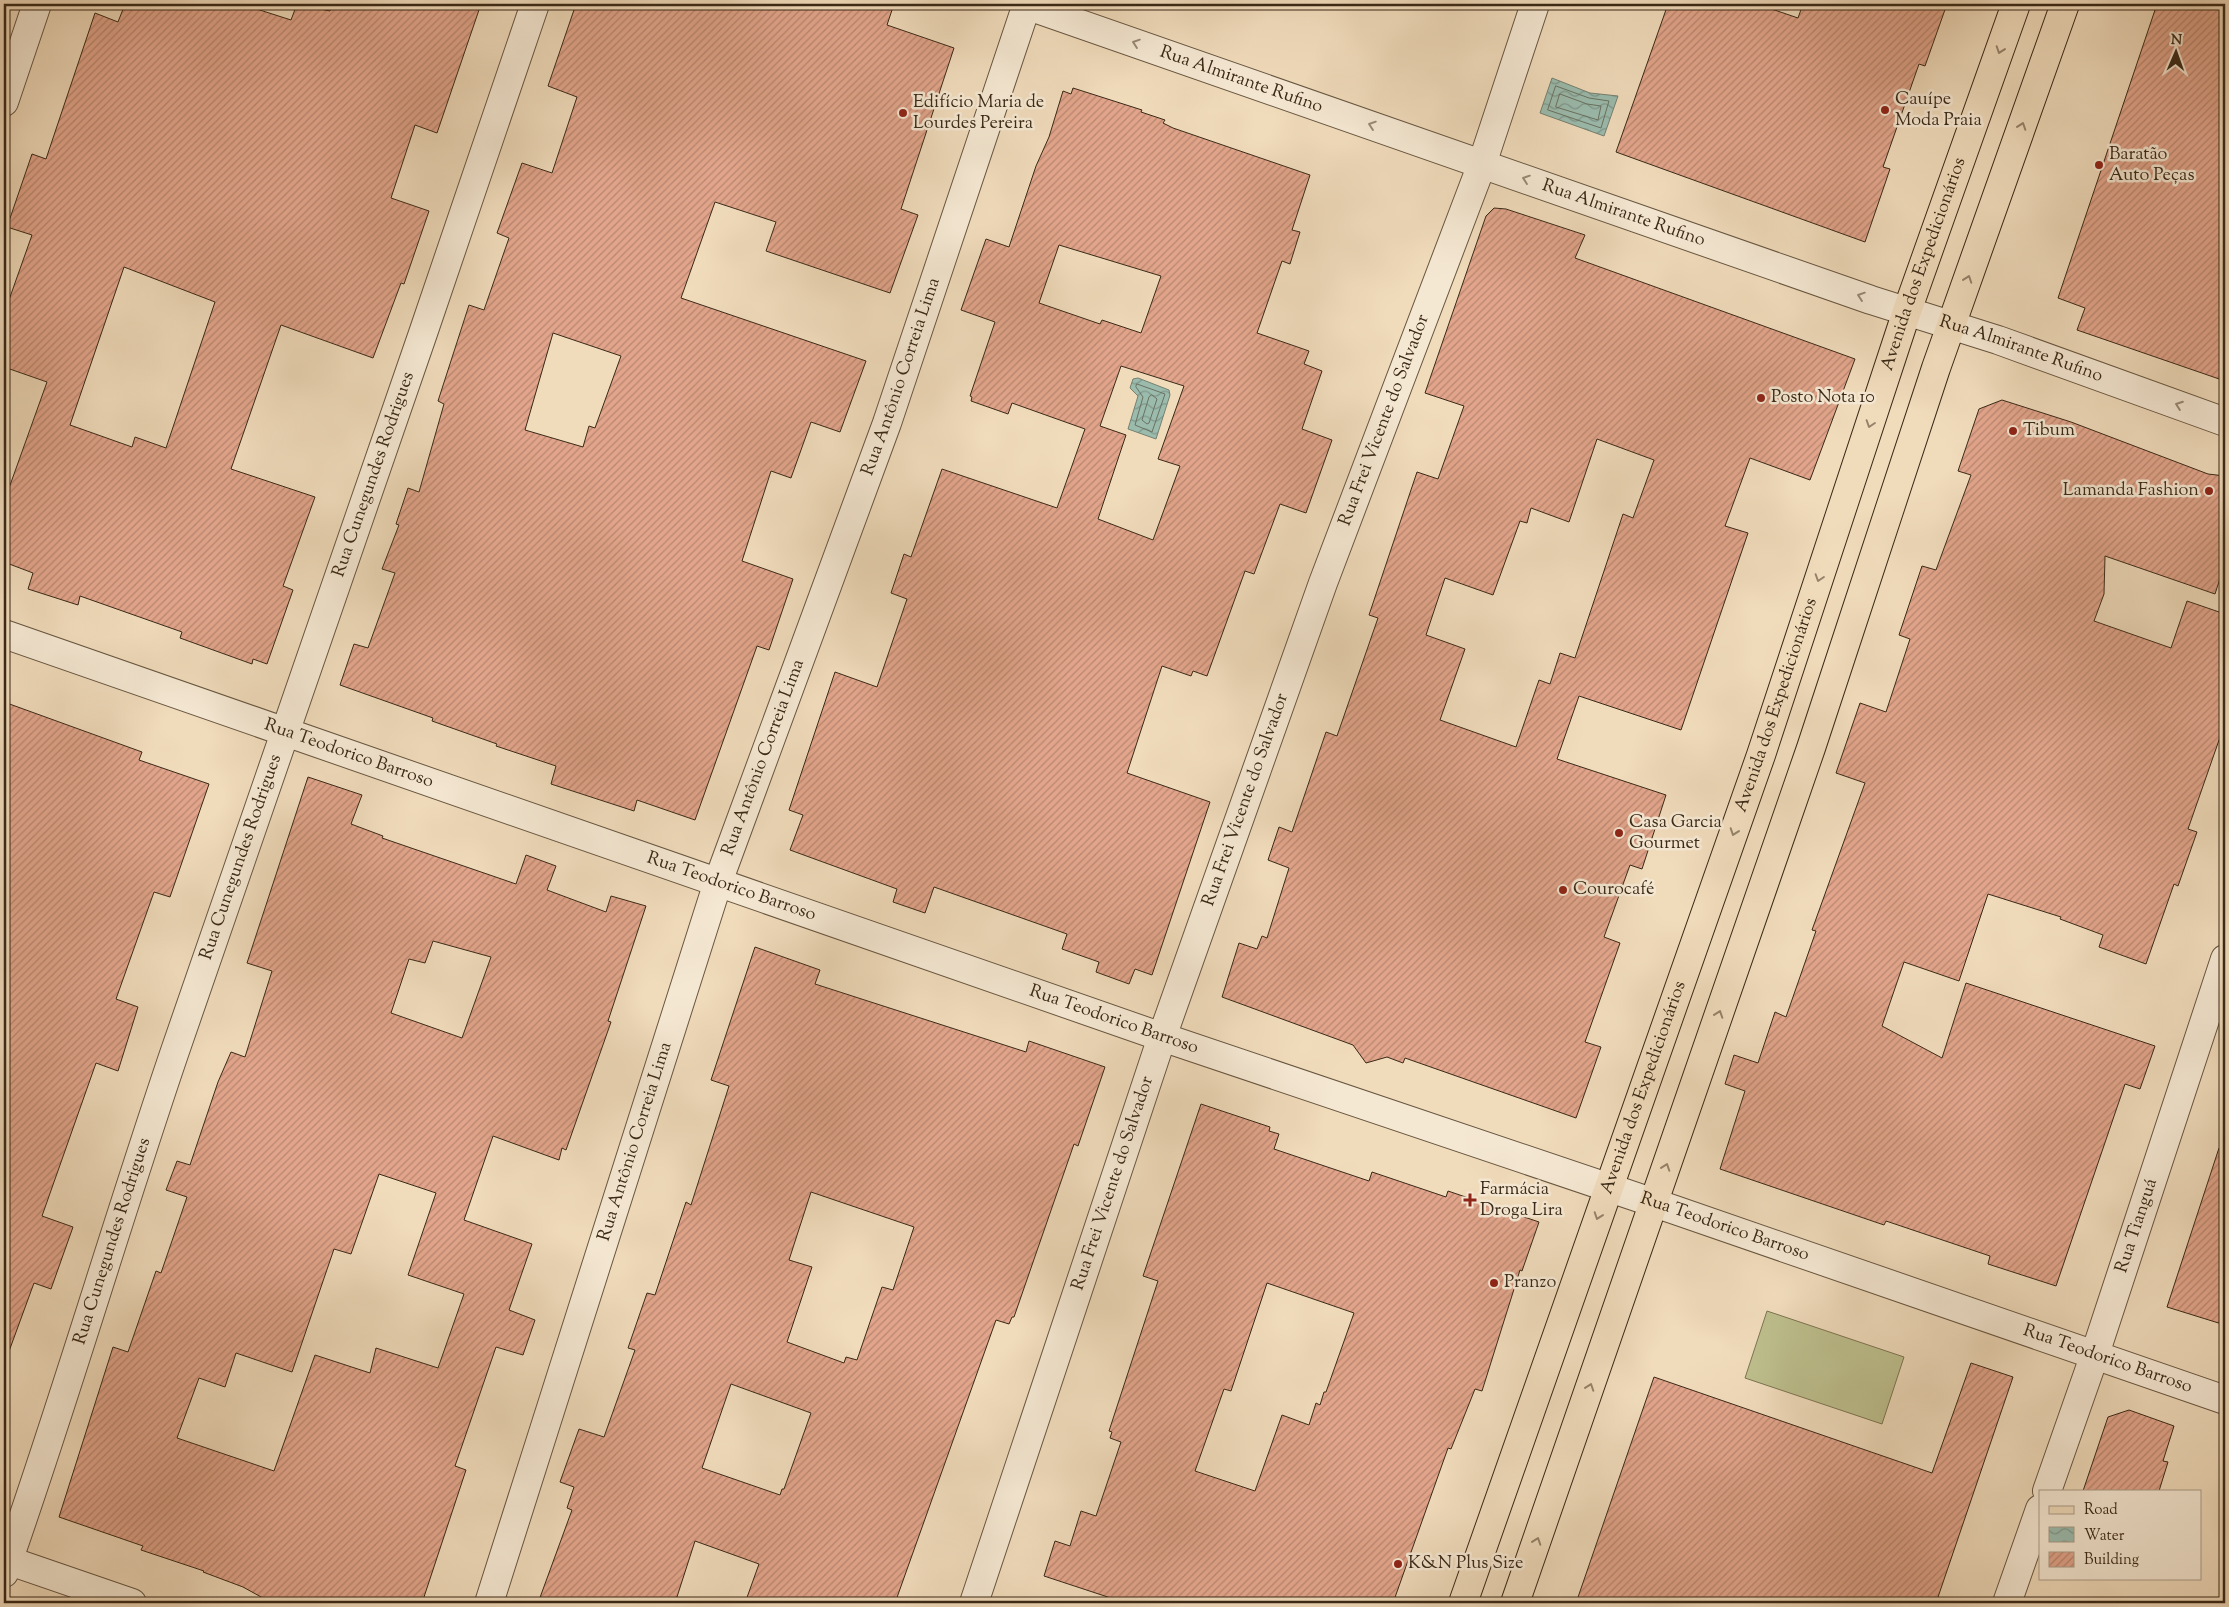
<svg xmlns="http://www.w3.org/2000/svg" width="2229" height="1607" font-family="'Sorts Mill Goudy',serif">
<defs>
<pattern id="water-waves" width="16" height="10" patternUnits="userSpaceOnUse" patternTransform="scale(1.25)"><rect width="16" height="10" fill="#9bbbad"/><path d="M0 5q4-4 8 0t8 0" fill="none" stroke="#7f988c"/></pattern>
<pattern id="building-hatch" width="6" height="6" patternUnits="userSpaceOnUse" patternTransform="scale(1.25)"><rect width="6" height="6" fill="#e2a58b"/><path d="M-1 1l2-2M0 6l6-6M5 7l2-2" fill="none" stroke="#b88671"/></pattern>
</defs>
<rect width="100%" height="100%" fill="#f0dbbb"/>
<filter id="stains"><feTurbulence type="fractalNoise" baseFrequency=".004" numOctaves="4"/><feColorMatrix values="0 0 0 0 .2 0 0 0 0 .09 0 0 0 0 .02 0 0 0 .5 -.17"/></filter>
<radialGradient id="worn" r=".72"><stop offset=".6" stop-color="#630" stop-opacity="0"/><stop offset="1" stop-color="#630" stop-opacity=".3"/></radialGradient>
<!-- pitch -->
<path fill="#bdbf8d" stroke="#7c7452" d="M1767,1311l137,46 -22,67 -137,-46z"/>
<!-- water -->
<path fill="url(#water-waves)" stroke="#748171" d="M1552,78l38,15 28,3 -14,40 -64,-23z
M1138,378l31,12 1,5 -14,44 -28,-10 10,-33 -8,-8 3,-9z"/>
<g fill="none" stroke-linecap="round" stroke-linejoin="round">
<!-- shore -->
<path stroke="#6a7262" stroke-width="1" d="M1556,86l33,12 20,3 -8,27 -53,-18z
M1560,94l27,10 14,2 -3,14 -42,-13z
M1137,384l28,10 -13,38 -17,-7 8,-28 -7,-10z
M1152,395l5,4 -8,24 -2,1 -5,-4 7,-23z"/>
</g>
<!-- building -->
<path fill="url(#building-hatch)" stroke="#3a2917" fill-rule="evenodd" d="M125,4h116l50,16 6,-16 33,7 2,-7h149l-44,129 -22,-8 -24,73 38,13 -25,73 -3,-1 -28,75 -92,-33 -50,144 84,28 -32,89 10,4 -26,74 -14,-5 -1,5 -72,-26 2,-6 -102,-36 -2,9 -50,-16 5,-16 -29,-11v-60l43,-120 -43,-15v-53l28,-79 -25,-8 25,-73 14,5 49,-146 23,9zM124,267l91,35 -49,146 -31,-11 -3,10 -62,-22z
M576,4h318l-7,21 67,23 -53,161 17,6 -28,78 -124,-42 10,-29 -61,-20 -34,96 185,63 -26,71 -29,-10 -20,56 -20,-7 -29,90 51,18 -24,71 -12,-4 -62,174 -58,-20 -3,11 -83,-27 5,-18 -60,-20 1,-2 -65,-23 1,-3 -93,-33 14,-41 14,4 27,-75 -13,-4 17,-44 -3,-1 12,-36 11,4 25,-88 -6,-3 31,-96 15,5 25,-72 -12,-5 25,-70 30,10 25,-76 -29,-11zM553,333l68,23 -26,72 -6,-2 -6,21 -58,-17z
M1668,4h89l41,14 5,-14h144l-22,62 -6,-2 -36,103 7,2 -25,73 -249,-90z
M2157,4h68v377l-148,-51 8,-22 -27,-10z
M1073,88l69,22 -1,2 24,8 -2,3 10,5 137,47 -18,55 8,2 -10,32 -8,-3 -25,72 52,18 -5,13 18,7 -20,58 30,11 -26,73 -26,-9 -26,70 -9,-3 -38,105 -14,-5 -2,5 -29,-10 -35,107 83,29 -58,173 -17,-6 -6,15 -33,-12 3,-10 -37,-13 5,-15 -133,-47 -9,26 -32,-11 4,-13 -107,-39 13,-35 -14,-5 46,-138 42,15 30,-88 -16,-6 13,-39 7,3 31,-88 115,39 28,-79 -73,-26 -4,11 -37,-13 1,-4 -2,-1 25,-74 -34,-12 25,-71 23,8 27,-81 13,-29 14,-46 8,3zM1059,245l102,31 -20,57 -39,-13 -2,4 -61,-21zM1121,366l63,20 -26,73 22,7 -27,74 -55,-21 28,-84 -26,-9z
M1494,208l12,1 79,26 -10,23 280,101 -45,121 -60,-22 -25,68 23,7 -67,197 -102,-34 -22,63 109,36 -24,74 -12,-4 -26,72 16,6 -35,99 16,5 -25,71 -171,-60 -2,5 -16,-6 -21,6 -13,-18 -131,-48 17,-54 18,6 5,-13 5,2 22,-70 -21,-8 11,-33 13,5 34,-100 11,4 41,-118 -9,-3 48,-143 21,7 26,-73 -39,-13 61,-177zM1597,439l57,21 -21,58 -10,-4 -48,144 -15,-5 -10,31 -11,-4 -23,67 -76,-27 25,-71 -39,-14 19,-57 48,17 27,-74 7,2 4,-15 38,14z
M2002,400l69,22 137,52 17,2v87l-10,31 -110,-38 -1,38 -10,27 77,27 16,-47 38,13v109l-37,106 9,3 -19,54 -4,-2 -28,80 -47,-17 4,-12 -43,-16 1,-2 -73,-23 -29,87 -55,-19 -22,64 60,32 24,-75 189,63 -15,43 -15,-5 -69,202 -68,-22 2,-8 -104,-35 -2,4 -164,-56 25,-78 -20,-7 9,-29 24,8 17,-51 11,5 30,-86 -4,-1 53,-147 -29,-10 24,-70 26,9 24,-73 -11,-4 23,-69 14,4 35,-95 -13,-4 21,-62z
M4,702l138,50 -3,8 70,24 -39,113 -16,-5 -38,107 22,8 -20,64 -22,-8 -54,153 31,11 -22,62 -17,-6 -26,71h-4z
M308,777l54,18 -11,29 32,12 -1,2 134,46 10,-29 30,11 -9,24 59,22 5,-16 35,10 -38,115 3,1 -45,128 -4,-2 -3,12 -66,-24 -29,84 68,24 -23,66 26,10 -12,35 -27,-8 -41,119 11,4 -44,133h-150l-29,-16 -40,-15 1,-1 -63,-21 2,-4 -84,-29 54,-170 15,5 28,-81 5,2 26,-76 -21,-7 11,-29 13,4 28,-83 13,-30 14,5 27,-86 -25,-8zM433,941l58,16 -29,81 -71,-25 18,-54 16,4zM379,1174l57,19 -28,82 56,19 -26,74 -62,-20 -6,25 -55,-18 -41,116 -97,-33 22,-60 26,9 11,-34 56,19 42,-123 17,5z
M755,947l65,23 -5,14 211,68 3,-11 76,26 -27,79 -4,-2 -60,173h-2l-3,7 -13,-4 -101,283h-150l14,-39 -64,-23 -20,62h-137l34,-93 -5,-2 7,-21 -14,-5 19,-53 25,8 31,-87 -7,-2 19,-55 8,2 31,-93 5,3 38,-119 -18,-6zM811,1192l103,35 -21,63 -11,-3 -25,73 -11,-3 -2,6 -57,-21 25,-75 -23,-7zM731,1384l80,29 -27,76h-2l-2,6 -78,-27z
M1201,1104l69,23 -1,4 10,3 -5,15 95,32 3,-9 74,25 2,-6 91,31 -17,49 -2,-1 -38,121 -7,-2 -24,60 -3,-1 -55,155h-267l-82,-27 11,-35 15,5 11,-35 15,5 25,-74 -11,-4 2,-6 -3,-1 49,-150 -15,-5zM1267,1283l87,30 -28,79h-2l-4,13 -4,-2 -7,22 -27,-10 -27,76 -60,-20 29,-82 7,2z
M2219,1148l6,1v176l-58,-18z
M1971,1363l42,14 -77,226h-360l78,-226 278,96z
M2129,1410l45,16 -11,35 5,1 -9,29h-76l25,-74z"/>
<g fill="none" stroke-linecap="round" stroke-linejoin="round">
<defs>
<g id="minor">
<path d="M4,102l33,-98"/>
<path id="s1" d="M4,634l1158,403 513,173 550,190"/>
<path id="s2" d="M2047,1491l48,-137 130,-395"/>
<path d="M4,1559l128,44"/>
<path id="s3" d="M4,1573c61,-173 112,-349 171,-522 119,-350 243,-697 360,-1047"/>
<path id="s4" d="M489,1603l229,-721 169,-459 140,-419"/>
<path id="s5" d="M974,1603l188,-566 161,-454 159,-419 53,-160"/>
<path d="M2007,1603l33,-94"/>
</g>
<g id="tertiary">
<path id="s6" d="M1023,4l848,296 127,40 227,82"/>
</g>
<g id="primary">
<path id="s7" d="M1463,1603l298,-848 146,-444 109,-307"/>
<path d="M1515,1603l296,-855 125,-380 129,-364"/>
</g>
</defs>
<!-- minor casing -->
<use href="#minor" stroke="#685640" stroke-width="30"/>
<!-- tertiary casing -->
<use href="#tertiary" stroke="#685640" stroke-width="30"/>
<!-- primary casing -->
<use href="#primary" stroke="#3a2917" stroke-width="30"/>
<!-- minor -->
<use href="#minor" stroke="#f5e8d3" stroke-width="28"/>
<!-- tertiary -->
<use href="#tertiary" stroke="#f5e8d3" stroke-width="28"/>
<!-- primary -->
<use href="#primary" stroke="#f0dbbb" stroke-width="28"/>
</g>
<!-- one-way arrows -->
<defs><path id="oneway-chevron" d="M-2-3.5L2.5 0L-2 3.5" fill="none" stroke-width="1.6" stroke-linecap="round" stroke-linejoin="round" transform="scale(1.25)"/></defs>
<g stroke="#988875">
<use href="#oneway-chevron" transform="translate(1136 43) rotate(-161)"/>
<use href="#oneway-chevron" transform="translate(1372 125) rotate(-161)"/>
<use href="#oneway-chevron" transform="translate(1526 179) rotate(-161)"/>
<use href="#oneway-chevron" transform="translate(1861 296) rotate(-161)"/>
<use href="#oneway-chevron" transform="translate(2179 405) rotate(-160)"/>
</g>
<g stroke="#958269">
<use href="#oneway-chevron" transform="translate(2000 50) rotate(109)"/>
<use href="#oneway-chevron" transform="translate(2022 126) rotate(-71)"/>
<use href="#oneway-chevron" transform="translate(1968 279) rotate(-71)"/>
<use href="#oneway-chevron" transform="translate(1870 424) rotate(108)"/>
<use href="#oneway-chevron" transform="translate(1819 578) rotate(108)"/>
<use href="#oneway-chevron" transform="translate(1734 832) rotate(109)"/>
<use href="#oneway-chevron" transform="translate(1719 1014) rotate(-71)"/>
<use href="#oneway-chevron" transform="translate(1666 1167) rotate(-71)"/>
<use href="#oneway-chevron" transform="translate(1598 1216) rotate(109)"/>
<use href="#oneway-chevron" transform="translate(1590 1387) rotate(-71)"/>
<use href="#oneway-chevron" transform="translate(1537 1541) rotate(-71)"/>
</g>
<!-- markers -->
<g fill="#8f2418" stroke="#f5e8d3" stroke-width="2">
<circle cx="1885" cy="110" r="5"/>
<circle cx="903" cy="113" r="5"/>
<circle cx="2099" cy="165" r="5"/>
<circle cx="1761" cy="398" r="5"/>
<circle cx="2013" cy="431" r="5"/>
<circle cx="2209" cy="491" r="5"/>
<circle cx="1619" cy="833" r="5"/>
<circle cx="1563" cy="890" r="5"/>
<path d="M1467.5 1192.5h5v5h5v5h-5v5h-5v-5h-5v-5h5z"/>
<circle cx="1494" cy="1283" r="5"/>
<circle cx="1398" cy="1564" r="5"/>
</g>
<g text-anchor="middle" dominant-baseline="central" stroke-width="5" stroke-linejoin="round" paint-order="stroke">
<!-- street labels -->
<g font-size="18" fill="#3a2917" stroke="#f5e8d3">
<text stroke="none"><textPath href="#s6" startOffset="231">Rua Almirante Rufino</textPath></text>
<text stroke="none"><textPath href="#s6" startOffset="636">Rua Almirante Rufino</textPath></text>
<text stroke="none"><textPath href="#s7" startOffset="1416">Avenida dos Expedicionários</textPath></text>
<text stroke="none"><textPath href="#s6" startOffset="1056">Rua Almirante Rufino</textPath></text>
<text stroke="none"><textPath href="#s4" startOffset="1294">Rua Antônio Correia Lima</textPath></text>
<text stroke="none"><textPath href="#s5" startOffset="1252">Rua Frei Vicente do Salvador</textPath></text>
<text stroke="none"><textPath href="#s3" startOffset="1159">Rua Cunegundes Rodrigues</textPath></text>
<text stroke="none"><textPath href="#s7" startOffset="951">Avenida dos Expedicionários</textPath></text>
<text stroke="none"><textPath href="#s1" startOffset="365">Rua Teodorico Barroso</textPath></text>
<text stroke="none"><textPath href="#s4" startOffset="889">Rua Antônio Correia Lima</textPath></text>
<text stroke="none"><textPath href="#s5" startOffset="848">Rua Frei Vicente do Salvador</textPath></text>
<text stroke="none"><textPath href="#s3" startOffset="754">Rua Cunegundes Rodrigues</textPath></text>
<text stroke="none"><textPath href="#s1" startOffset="770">Rua Teodorico Barroso</textPath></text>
<text stroke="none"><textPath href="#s1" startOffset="1175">Rua Teodorico Barroso</textPath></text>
<text stroke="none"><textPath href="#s7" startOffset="546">Avenida dos Expedicionários</textPath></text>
<text stroke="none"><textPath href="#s4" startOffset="484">Rua Antônio Correia Lima</textPath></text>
<text stroke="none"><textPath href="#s5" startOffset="442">Rua Frei Vicente do Salvador</textPath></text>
<text stroke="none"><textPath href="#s2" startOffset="280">Rua Tianguá</textPath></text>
<text stroke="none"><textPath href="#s1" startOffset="1820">Rua Teodorico Barroso</textPath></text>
<text stroke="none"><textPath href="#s3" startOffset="349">Rua Cunegundes Rodrigues</textPath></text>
<text stroke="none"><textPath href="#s1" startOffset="2225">Rua Teodorico Barroso</textPath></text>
</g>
<!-- poi labels -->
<g font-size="18" fill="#3a2917" stroke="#f5e8d3" text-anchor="start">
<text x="1895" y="100">Cauípe<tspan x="1895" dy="21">Moda Praia</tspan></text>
<text x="913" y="103">Edifício Maria de<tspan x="913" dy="21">Lourdes Pereira</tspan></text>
<text x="2109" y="155">Baratão<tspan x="2109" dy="21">Auto Peças</tspan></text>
<text x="1771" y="398">Posto Nota 10</text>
<text x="2023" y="431">Tibum</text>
<text x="2199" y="491" text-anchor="end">Lamanda Fashion</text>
<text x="1629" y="823">Casa Garcia<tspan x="1629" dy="21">Gourmet</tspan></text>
<text x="1573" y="890">Courocafé</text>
<text x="1480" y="1190">Farmácia<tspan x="1480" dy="21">Droga Lira</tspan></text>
<text x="1504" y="1283">Pranzo</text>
<text x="1408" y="1564">K&amp;N Plus Size</text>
</g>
</g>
<!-- margin -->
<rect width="2229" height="1607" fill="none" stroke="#f0dbbb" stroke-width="20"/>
<rect x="5" y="5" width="2219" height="1597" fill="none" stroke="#3a2917" stroke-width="2.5"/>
<rect x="10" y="10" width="2209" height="1587" fill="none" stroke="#3a2917"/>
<!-- legend -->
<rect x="2039" y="1490" width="162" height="90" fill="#f5e8d3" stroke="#aa9c88"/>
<rect x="2049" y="1506" width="25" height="8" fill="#f0dbbb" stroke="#aa9c88"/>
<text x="2084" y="1514" font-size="15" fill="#3a2917">Road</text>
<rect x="2049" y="1527" width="25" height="15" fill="url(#water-waves)" stroke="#aa9c88"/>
<text x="2084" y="1540" font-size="15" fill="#3a2917">Water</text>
<rect x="2049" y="1552" width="25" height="15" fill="url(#building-hatch)" stroke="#aa9c88"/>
<text x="2084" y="1564" font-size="15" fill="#3a2917">Building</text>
<!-- north arrow -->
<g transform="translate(2176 52) rotate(2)" stroke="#f5e8d3" stroke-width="4" paint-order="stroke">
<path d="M0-4L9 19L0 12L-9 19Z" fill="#3a2917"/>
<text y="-8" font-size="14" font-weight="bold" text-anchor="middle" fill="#3a2917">N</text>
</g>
<rect width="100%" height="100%" filter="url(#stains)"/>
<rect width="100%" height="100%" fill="url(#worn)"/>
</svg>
